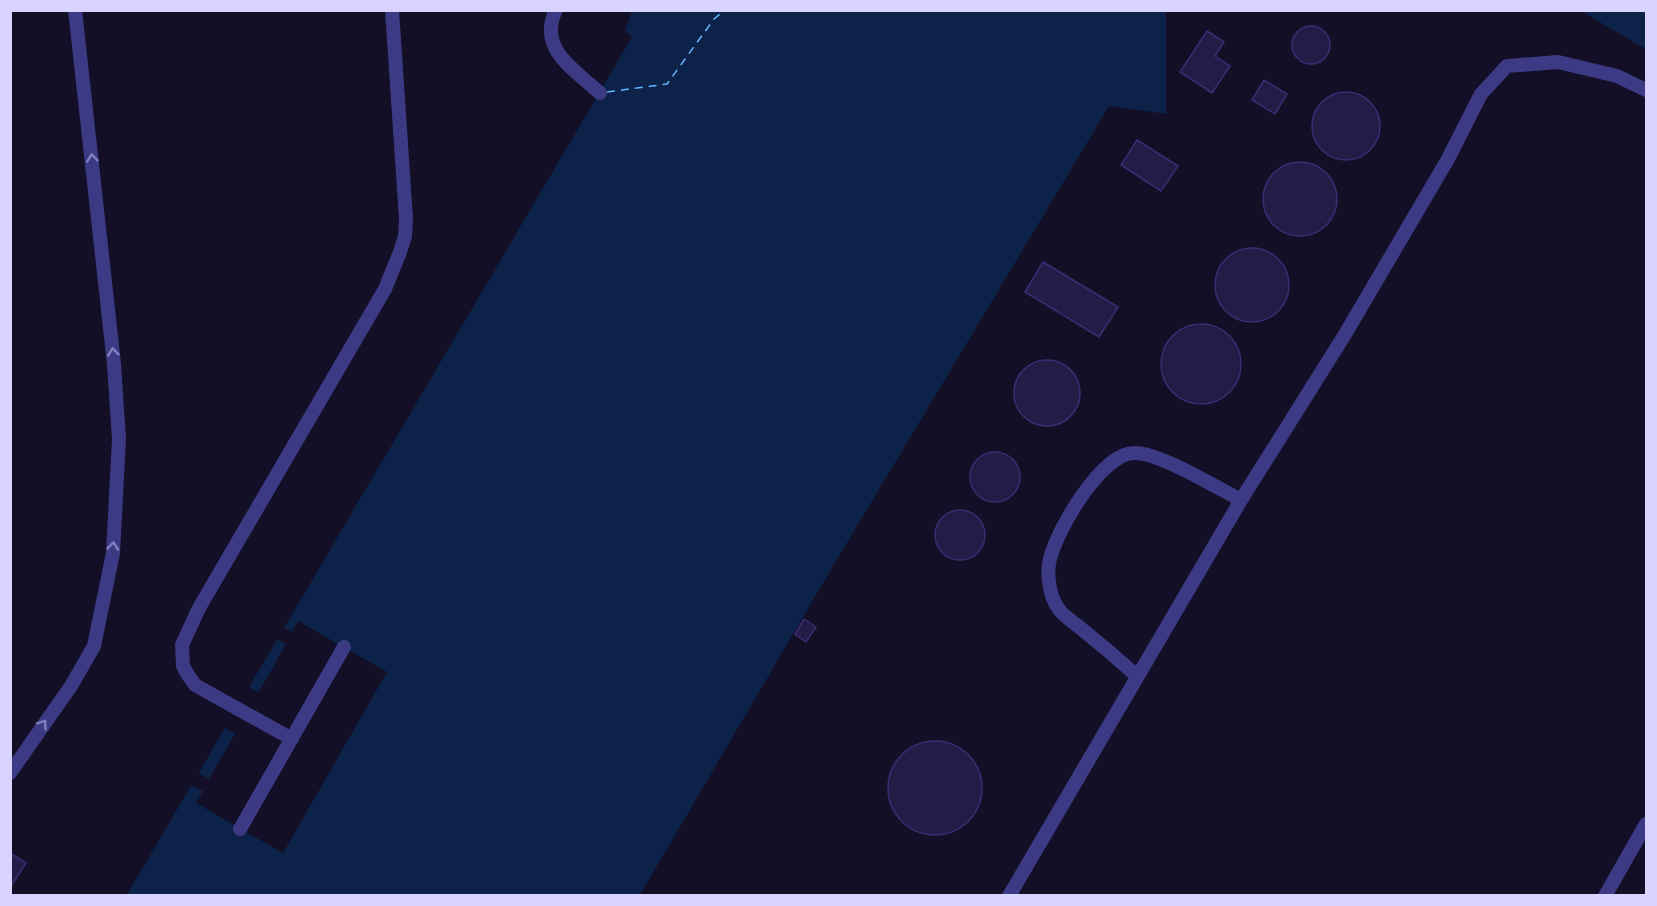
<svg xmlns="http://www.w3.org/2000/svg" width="1657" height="906" font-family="'Varela Round',sans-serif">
<rect width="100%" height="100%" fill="#130f26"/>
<!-- water -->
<path fill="#0c2248" d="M632,11h534v103l-57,-8 -279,465 -190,324 -514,1 506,-859 -7,-6z
M1581,11h65v38l-9,-5z"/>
<!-- pier -->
<path fill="#130f26" d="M298,621l89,51 -104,181 -87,-50 7,-12 -12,-6 7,-12 11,6 26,-45 -13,-8 24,-40 13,6 27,-48 -9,-5 7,-11 8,4z"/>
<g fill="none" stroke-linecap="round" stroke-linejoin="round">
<!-- ferry -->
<path stroke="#62b6ff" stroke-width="1.5" stroke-dasharray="8 6" stroke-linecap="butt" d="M607,92l60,-8 47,-65 11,-9"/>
</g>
<!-- building -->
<path fill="#241b47" stroke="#3b2d73" stroke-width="1.5" d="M1292 45a19 19 0 1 1 38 0a19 19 0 1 1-38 0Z
M1207,31l17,11 -9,14 15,10 -18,27 -32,-21z
M1264,80l23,14 -12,20 -23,-14z
M1312 126a34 34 0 1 1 68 0a34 34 0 1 1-68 0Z
M1137,140l41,26 -17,25 -40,-26z
M1263 199a37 37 0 1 1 74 0a37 37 0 1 1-74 0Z
M1215 285a37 37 0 1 1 74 0a37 37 0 1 1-74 0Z
M1043,262l75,45 -19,30 -74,-45z
M1161 364a40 40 0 1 1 80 0a40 40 0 1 1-80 0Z
M1014 393a33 33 0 1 1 66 0a33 33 0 1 1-66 0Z
M970 477a25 25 0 1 1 50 0a25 25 0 1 1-50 0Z
M935 535a25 25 0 1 1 50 0a25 25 0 1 1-50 0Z
M804,619l12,8 -10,15 -11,-8z
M888 788a47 47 0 1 1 94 0a47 47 0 1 1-94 0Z
M10,853l16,10 -16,25z"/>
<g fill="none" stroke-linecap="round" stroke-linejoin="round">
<!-- lane -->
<path stroke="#3d3a85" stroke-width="14" d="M556,10c-19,39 19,60 44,83
M1137,676c-19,-17 -39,-34 -59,-50 -6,-5 -16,-11 -20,-18 -8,-11 -11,-31 -9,-44 4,-29 52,-111 85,-111 25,-1 83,35 107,47
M292,739l-97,-54 -7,-10 -5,-9 -1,-21 17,-37 186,-319 15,-37 5,-16 1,-17 -14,-209
M10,773l61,-87 23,-40 19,-93 6,-114 -5,-75 -39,-354
M240,829l104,-182
M1009,896l232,-396 103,-164 104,-177 33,-65 26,-28 51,-4 59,14 29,14
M1605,896l41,-72"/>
</g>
<!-- one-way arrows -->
<defs><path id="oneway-chevron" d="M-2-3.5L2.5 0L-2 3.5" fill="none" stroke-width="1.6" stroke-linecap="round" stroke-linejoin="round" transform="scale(1.5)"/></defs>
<g stroke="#837fbc">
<use href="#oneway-chevron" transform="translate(92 158) rotate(-96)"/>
<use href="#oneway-chevron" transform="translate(113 352) rotate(-96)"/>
<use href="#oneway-chevron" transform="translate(113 546) rotate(-85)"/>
<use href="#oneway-chevron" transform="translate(43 724) rotate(-55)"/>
</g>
<!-- border -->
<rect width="1657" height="906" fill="none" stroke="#d9d4ff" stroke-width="24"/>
</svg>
